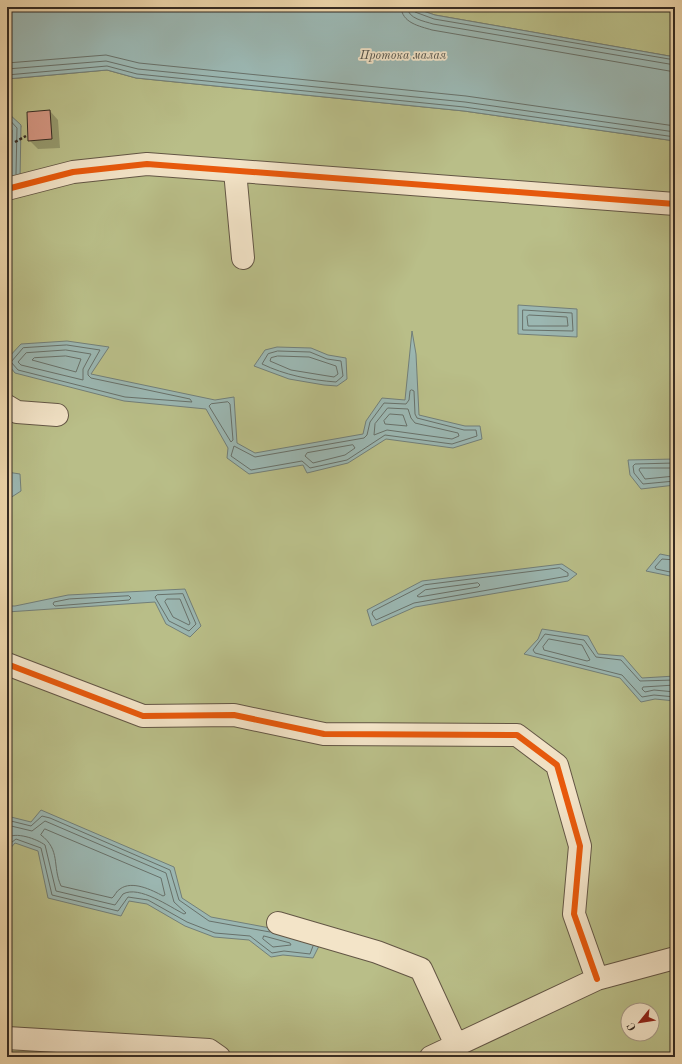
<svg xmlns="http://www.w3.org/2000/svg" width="682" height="1064" font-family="'Old Standard TT',serif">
<rect width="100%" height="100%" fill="#edd6ab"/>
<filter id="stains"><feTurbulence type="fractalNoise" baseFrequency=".005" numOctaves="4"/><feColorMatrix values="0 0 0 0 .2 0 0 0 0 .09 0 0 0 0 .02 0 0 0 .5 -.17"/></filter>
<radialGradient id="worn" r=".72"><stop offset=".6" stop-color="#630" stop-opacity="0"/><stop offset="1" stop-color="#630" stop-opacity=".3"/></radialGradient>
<!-- green -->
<path fill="#b9be88" stroke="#777456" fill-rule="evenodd" d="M411,7h264v50l-240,-42z
M107,70l29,8 328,33 211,30v916h-668v-877l14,-54 -14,-14v-33zM628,1010h24v24h-24z"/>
<!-- water -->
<path fill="#9bb7b2" stroke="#727f79" d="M7,7h404l24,8 240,42v84l-211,-30 -328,-33 -29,-8 -100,9z
M7,112l14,13 -1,54 -13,1z
M518,305l59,4v28l-59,-3z
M412,331l4,23 3,61 46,11h15l2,13 -29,9 -67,-9 -38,24 -41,10 -4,-8 -54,9 -22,-16 1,-10 -22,-39 -82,-8 -109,-28 -8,-10v-4l14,-15 46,-3 42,6 -18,27 124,26 19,-3 3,46 18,10 108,-19 3,-13 16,-23 23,2z
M277,347l34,1 17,7 18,3 1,21 -10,7 -13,-1 -35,-6 -35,-13 11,-16z
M675,459v26l-34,4 -11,-14 -2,-15z
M7,472l13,2 1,17 -14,9z
M660,554l15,3v20l-29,-6z
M562,564l15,10 -9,7 -153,26 -43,19 -5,-16 55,-29z
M185,589l16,37 -11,11 -24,-13 -11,-22 -148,10v-6h8l53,-11z
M542,629l46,7 10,18 25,2 19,22 33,-2v25l-20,-2 -14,3 -21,-24 -96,-24 14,-15z
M41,810l133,57 8,31 29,19 70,13 39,14 -7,14 -30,-3 -12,2 -22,-17 -35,-3 -29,-11 -38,-22 -18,-3 -8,15 -73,-18 -10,-47 -23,-8 -8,9v-36l24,6z"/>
<!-- shadow -->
<path fill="#0003" d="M50,111l8,9 2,28 -22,1 -9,-9z"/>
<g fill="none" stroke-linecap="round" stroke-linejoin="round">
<!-- shore -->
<path stroke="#68716a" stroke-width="1" d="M401,7c1,16 18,19 31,23l243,42
M407,7c1,12 17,14 26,17l242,41
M412,7l3,5 19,7 241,41
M7,63l99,-8 33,8 327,33 209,30
M7,69l99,-8 32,8 327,33 210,30
M7,75l100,-9 30,8 327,33 211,30
M7,117l10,11 -1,46
M7,124l5,6 -1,39 -4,2
M523,310l49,3 1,18 -50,-1z
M529,315l38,2 1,9h-40l-1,-9z
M67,345l33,5 -12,21v4l3,3 99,21 2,3 -67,-5 -107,-27 -7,-8 12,-14z
M66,350l25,4 -8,15v11l-62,-15 -3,-3 8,-9z
M278,351l32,1 17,7 14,2 2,15 -7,6c-26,-2 -51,-7 -74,-18l6,-10z
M66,356l15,3 -5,13 -44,-12 2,-2z
M278,356l31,1 27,9 2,8 -4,3 -43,-7 -21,-9 1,-3z
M412,390l2,1 1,23 2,4 47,12h12l1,6 -25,8 -67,-9 -38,25 -37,8 -8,-7 -51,9 -20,-14 3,-10 21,11 109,-19 3,-3 3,-13 14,-19 22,1 3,-4 1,-9z
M228,402l2,2 3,36 -2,2 -22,-36 2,-2z
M388,408l20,1 3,9 4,5 43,10 1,3 -7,3 -65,-9 -13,5 1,-11z
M390,414l13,1 4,11 -22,-2 -1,-3z
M353,445l2,3 -10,7 -32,8 -8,-7 2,-3z
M675,463l-40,1 -2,2 1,7 9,11 32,-3
M675,468h-35l-1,2 6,9 30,-3
M675,560l-13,-1 -7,8 1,2 19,4
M560,568l8,5v3l-154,27 -38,17 -4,-6 1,-3 51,-26z
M478,583l2,2 -2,2 -59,10 -2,-1 8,-6z
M183,594l13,30 -7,7 -20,-10 -14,-24 2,-2z
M129,596l2,2 -2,2 -74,6 -2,-2 1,-2 15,-3z
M167,599h13l10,24 -1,2 -16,-8 -8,-15z
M549,639l33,6 8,15 -3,1 -43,-11 -1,-3z
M675,680l-35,1 -19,-21 -25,-3 -12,-17 -39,-6 -12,16 2,3 87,22 20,22 12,-2 21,2
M675,685l-32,2 -1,2 3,3 9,-2 21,2
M7,820l24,6 11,-10 8,2 120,52 9,30 30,21 61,11
M7,825l25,6 13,-10 121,52 8,29 12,11 -2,1c-14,-7 -45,-29 -61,-20l-8,11 -59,-14 -11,-46c-8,-6 -30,-14 -38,-7
M45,829l116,49 4,17 -2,1c-11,-6 -31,-16 -43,-7 -4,2 -5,7 -8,9l-51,-12c-9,-20 0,-36 -20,-51z
M7,846l9,-7 25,9 11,47 66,16 10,-14 20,3 39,22 28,11 35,3 22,17 12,-2 26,3 3,-8
M264,936l26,7 1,2 -18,2 -10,-8z"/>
</g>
<!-- building -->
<path fill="#d49682" stroke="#352b23" d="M50,110l2,29 -24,2 -1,-29z"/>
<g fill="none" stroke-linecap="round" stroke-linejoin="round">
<defs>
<path id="minor" d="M235,171l8,87
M7,189l66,-17 74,-8 528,40
M7,406l10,6 40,3
M7,664l136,52 91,-1 90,19 193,1 40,30 23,81 -6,68 23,65
M278,923l99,29 44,17 35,76
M7,1038l202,12 10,7
M431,1057l166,-78 78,-21"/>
</defs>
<!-- minor casing -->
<use href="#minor" stroke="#635645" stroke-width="24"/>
<!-- path -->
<path stroke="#352b23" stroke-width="2.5" stroke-dasharray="3 2" stroke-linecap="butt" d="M15,142l11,-6"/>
<!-- minor -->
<use href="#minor" stroke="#f3e4c8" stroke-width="22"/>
<defs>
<path id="cycleway" d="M7,189l66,-17 74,-8 528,40
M7,664l136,52 91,-1 90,19 193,1 40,30 23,81 -6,68 23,65"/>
</defs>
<!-- cycleway casing -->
<use href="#cycleway" stroke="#f3e4c8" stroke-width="8"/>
<!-- cycleway -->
<use href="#cycleway" stroke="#e8590c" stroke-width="6"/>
</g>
<g text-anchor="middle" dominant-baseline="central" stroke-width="3.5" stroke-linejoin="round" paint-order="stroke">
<!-- water labels -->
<g font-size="12" font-style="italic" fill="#4e4e47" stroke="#f3e4c8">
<text x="403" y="56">Протока малая</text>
</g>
</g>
<!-- margin -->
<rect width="682" height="1064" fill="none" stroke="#edd6ab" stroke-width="24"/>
<rect x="8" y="8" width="666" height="1048" fill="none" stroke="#352b23" stroke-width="2"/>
<rect x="12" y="12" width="658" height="1040" fill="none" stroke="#352b23"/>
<!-- north arrow -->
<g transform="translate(640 1022) rotate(240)"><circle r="19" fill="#f3e4c8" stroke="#a79a86"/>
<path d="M0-3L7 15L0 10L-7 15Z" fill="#8f2418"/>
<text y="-6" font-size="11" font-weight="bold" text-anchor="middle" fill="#352b23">С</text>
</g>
<rect width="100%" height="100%" filter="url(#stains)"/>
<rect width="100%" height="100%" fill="url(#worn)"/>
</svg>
